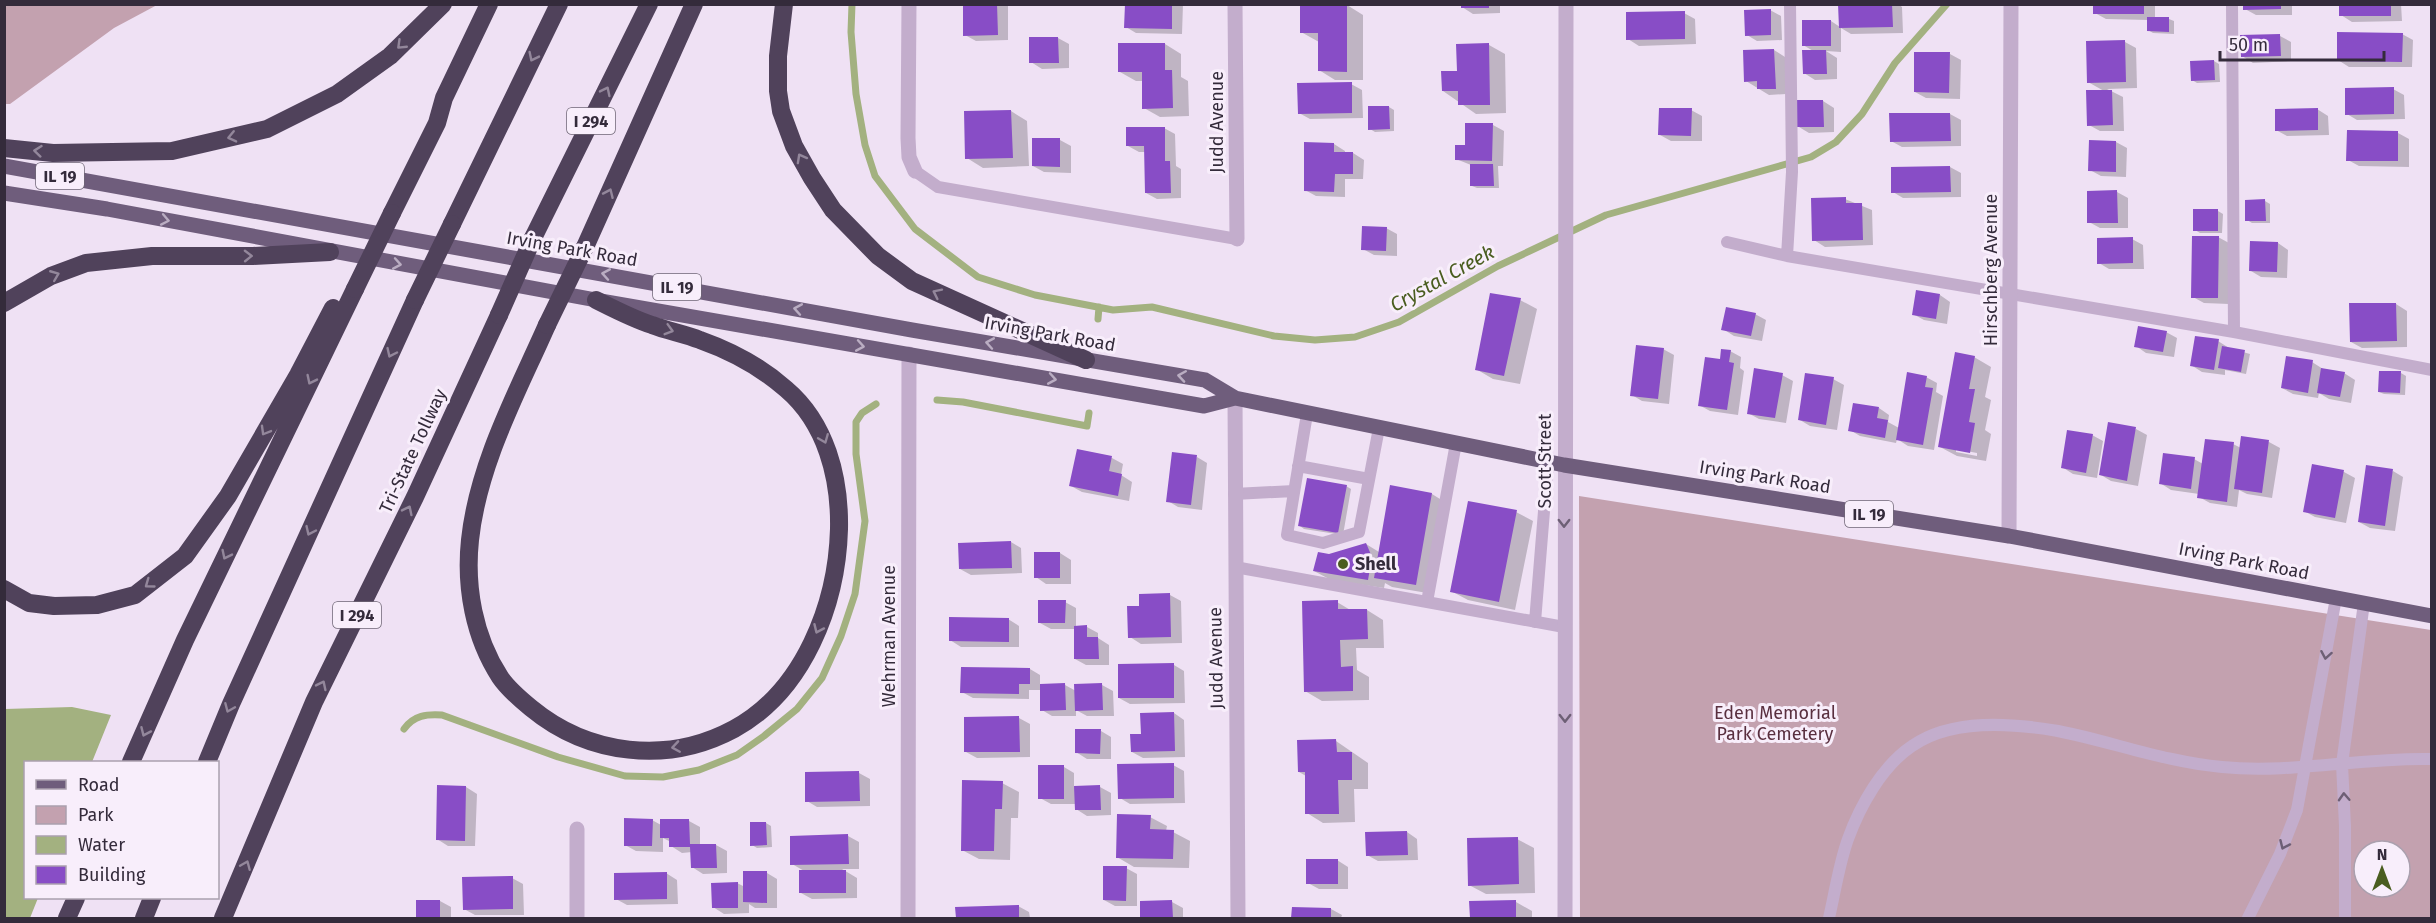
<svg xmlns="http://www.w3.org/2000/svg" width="2436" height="923" font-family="'Fira Sans',sans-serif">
<rect width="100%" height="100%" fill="#efe1f4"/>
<!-- green -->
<path fill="#c3a1af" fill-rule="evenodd" d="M4,5l1,-1 152,1 -43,23 -104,76h-5z
M1579,496l852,134v288h-851zM2364,851h36v36h-36z"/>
<!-- water -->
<path fill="#a3b180" d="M72,707l39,8 -19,47h-66v136h12l-8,20h-25v-209z"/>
<!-- shadow -->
<path fill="#0003" fill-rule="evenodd" d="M965,4h43v36l-32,1 -11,-6z
M1126,4h57l-1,30 -46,-1 -10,-6z
M1462,4h38v9l-27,1 -11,-7z
M1816,4h82l4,3 1,26 -52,1 -10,-6v24l-15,-1 11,7v21l-22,1 -11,-7 11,-21 -12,-7 28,-24 9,6v-22z
M2095,4h60v14l14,1 5,2v13l-21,-1 -5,-3v-10l-42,-1 -11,-6z
M2245,4h47v11h-36l-11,-6z
M2341,4h60l1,17 -50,1 -11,-7z
M1302,5h45l16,10v65h-28l-16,-10v-28l-18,-10z
M1770,10l11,6 1,24 -25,1 -10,-6z
M1684,13l11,6 1,25 -57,2 -11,-7z
M2402,34l11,6 -1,27h-63l-11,-7z
M2280,36l11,6v19l-38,2 -11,-7z
M1058,38l11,6v24l-27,1 -11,-7z
M2125,42l11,6 1,40 -30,1 16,8 1,34h-24l-11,-6 15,-34 -16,-9z
M1165,44l16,10v23l7,4 1,35 -29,1 -16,-9 -1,-27h-7l-16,-9z
M1458,45h31l16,9 1,59 -30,1 -33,-23 15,-19z
M1774,50l11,7 1,37 -17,1 -23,-14 -1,-30z
M1950,54l11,6 -1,39 -34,-1 -11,-6z
M2214,61l5,3 1,18 -23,1 -5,-3z
M1351,84l11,6 1,28 -53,1 -11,-6z
M2393,89l11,6 1,24 -48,1 -10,-6z
M1823,101l11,7v24l-25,1 -10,-6z
M1389,107l5,3v21l-19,1 -5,-3z
M2317,109l11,7 1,19 -42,1 -11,-6z
M1691,110l11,6v25h-31l-11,-6z
M1011,111l16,10 2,45 -46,2 -16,-10z
M1950,114l11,6v26l-59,1 -11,-6z
M1493,125l11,6 -1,35h-5l1,22h-22l-5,-2 -1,-21 -15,-6 10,-13z
M1164,128l11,6 1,32 5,3v29l-24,1 -11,-6 -1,-41h-6l-11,-6z
M2348,132l50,1 11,6v28l-50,-1 -11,-6z
M1034,140h26l11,6v27l-27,-1 -11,-6z
M2116,142l11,6 -1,29 -25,-1 -11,-6z
M1334,144l11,7v2h8l11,7 -1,19h-18v18l-29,-1 -11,-6z
M1950,167l11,6v24l-58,1 -10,-6 -1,-24z
M2088,192h29l11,6v30h-28l-11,-6z
M1845,199l27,11 1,35 -48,2 -11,-7z
M2265,201l5,3v19h-18l-5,-3z
M2218,211l5,3 -1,19h-22l-5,-3z
M1386,228l11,6v22l-23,-1 -11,-6z
M2218,237l11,6v61l-25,-1 -11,-6z
M2132,239l11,6 1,24h-35l-10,-6z
M2278,243l10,7 -1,28 -26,-1 -10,-6z
M1940,295l10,7 -3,22 -23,-4 -11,-6z
M1520,300l17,9 -17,75 -27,-5 -17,-10z
M2396,304l11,7v36l-45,1 -11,-6z
M1755,314l11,6 -4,21 -28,-5 -11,-7z
M2166,332l11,6 -3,19 -28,-4 -10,-7z
M2218,341l11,7 21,6 -4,20 -21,-4v5l-23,-3 -11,-7z
M1663,349l11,6 -5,49 -27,-3 -10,-6z
M1730,351l11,6 -1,11 4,3 -6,44 -28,-4 -11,-6z
M1974,357l17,10 -6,30 6,3 -6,30 6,4 -5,27 -29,-5 -17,-9zM1956,449l21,4v3l-21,-4z
M2312,362l11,7 21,4 11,7 -4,23 -22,-4 -10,-6 -1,5 -25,-4 -11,-6z
M2401,373l5,3 -1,19 -21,-1 -5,-2z
M1782,375l11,6 -7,42 -27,-4 -11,-6z
M1926,377l11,6 -1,9 7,4 -9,54 -26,-4 -11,-7 -1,4 -36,-7 -10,-6 29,-22 10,7 -1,7 11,6z
M1833,379l11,6 -7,45 -27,-4 -10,-6z
M2136,429l11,6 -9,51 -27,-5 -10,-6z
M2092,435l11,6 -6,37 -24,-4 -11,-7z
M2269,442l11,6 -8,50 -25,-4 -8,-4 -2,17 -27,-4 -11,-6v-3l-28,-4 -11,-7 34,-24 9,5 30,-20 8,4z
M1078,451l34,7 11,6 -2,11 11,7 -3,19 -47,-9 -11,-6z
M1197,457l10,6 -5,47 -24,-3 -10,-6z
M2313,466l31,6 11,6 -9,45 -31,-6 -11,-6z
M2393,471l10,6 -8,54 -25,-3 -11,-6z
M1346,486l5,3 -8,46 -39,-6 -4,-3z
M1391,487l41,7 16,10 -15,90 -41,-7 -7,-4 -1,5 -53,-8 -17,-9 15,-16 37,-11 13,8z
M1516,512l17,9 -18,89 -47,-10 -17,-9z
M1011,542l10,6 1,25 -51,2 -11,-6z
M1036,553h24l11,7v24h-25l-10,-7z
M1170,595l11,6 1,42 -41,1 -11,-7 11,-30z
M1065,602l11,6v19h11l11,6v5l11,7v20h-23l-11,-6v-30h-24l-11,-6z
M1337,602l15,9 15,-1 16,10 1,28h-28l1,22 12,7v23l-47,1 -17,-10z
M1008,619l11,7v21h-58l-11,-7z
M1174,665l10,6 1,32 -55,1 -11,-6z
M1030,669l10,6v10h25l11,6 26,-6 11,6 1,25h-27l-11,-6v6h-24l-10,-6 -1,-20h-12v9l-56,-1 -11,-6z
M1174,713l10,7 1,37 -42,1 -11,-6 10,-17z
M1019,718l11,6v33l-53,1 -11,-6z
M1101,731l10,6v22h-24l-11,-7z
M1336,741l32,22v26h-14l1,33 -32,1 -16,-10 -1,-37 -7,-4z
M1173,765l11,6 1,32 -55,1 -10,-6z
M1064,767l10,6v14h26l11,6v22l-24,1 -11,-7v-5h-25l-11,-6z
M859,773l11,6v27l-53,1 -10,-6z
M1002,783l17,9 -1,26h-7l-1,42 -31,-1 -17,-9z
M466,787l11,7 -2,52h-27l-11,-7z
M1150,817l17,9 -1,5 7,1 17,9 -1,27 -55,-1 -17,-10z
M652,820l9,5 28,-4 11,6v18h16l11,6v22l-24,1 -11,-7v-15l-10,1 -11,-7v-4l-8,-4v14l-27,-1 -11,-6z
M766,823l5,3 1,21 -15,1 -5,-3 -1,-21z
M1407,832l10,7 1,21 -40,1 -11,-6z
M848,836l11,6v27h-17l15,9v20l-45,1 -11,-6 5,-21 -14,-8z
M1517,839l17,9 1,45 -49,1 -17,-9z
M1337,860l11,7v22h-29l-11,-6z
M1126,868l11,6v32h-22l-11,-6z
M666,873l11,7 1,24 -51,1 -11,-6z
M767,873l10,6v29h-22l-6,-4v9l-25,1 -11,-7 24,-24 8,4z
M512,878l11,6 1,31h-49l-11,-6z
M440,901l11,6v11h-33l-1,-16z
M1172,902l11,6v10h-41l-1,-15z
M1471,902h45l16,9v7h-61z
M1018,906l11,6 1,6h-73v-10z
M1293,908l38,1 11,6 -1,3h-48z"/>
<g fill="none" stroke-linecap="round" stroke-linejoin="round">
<!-- stream -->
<path stroke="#a3b180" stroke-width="7" d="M852,4l-1,28 5,62 9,51 10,31 40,53 63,48 57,18 78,15 39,-3 122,29 41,4 40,-3 44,-15 99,-56 108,-51 205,-58 25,-15 26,-28 33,-51 52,-59
M1098,319l1,-12
M937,400l26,2 124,24 2,-13
M404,729c10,-14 23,-15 38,-14l116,42 67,19 38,1 36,-7 38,-15 27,-19 33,-27 25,-31 19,-42 14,-42 10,-73 -9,-67v-32l6,-9 14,-9"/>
</g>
<!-- building -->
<path fill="#884dc6" d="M963,4h34l1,31 -35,1z
M1125,4h47v25l-48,-1z
M1300,4h47v68l-29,-1v-38h-18z
M1461,4h28v4h-28z
M1838,4h54l1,23 -54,1z
M2093,4h51v10h-51z
M2243,4h38v5l-38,1z
M2339,4h52v12h-52z
M1771,9v26l-26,1 -1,-26z
M1685,11v28l-59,1v-28z
M2147,17h22v15l-22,-1z
M1802,20h29v26h-29z
M2337,32l66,1 -1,29 -65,-1z
M2280,34l1,22 -40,1 -1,-22z
M1029,37h29l1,26h-30z
M2125,40l1,42 -39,1 -1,-42z
M1118,43h47v27h7l1,38 -31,1v-37h-24z
M1489,43l1,62h-32v-14h-16l-1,-20h16l-1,-27z
M1774,49l2,40h-19v-8l-13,1 -1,-32z
M1802,50h24l1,24h-24z
M1914,52h36l-1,41 -35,-1z
M2214,60l1,20 -24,1 -1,-20z
M1352,82v31l-54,1 -1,-31z
M2394,87v27l-49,1v-27z
M2086,90h26l1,35 -26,1z
M1796,100h27l1,27h-27z
M1368,106h21l1,23 -22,1z
M1659,108h33l-1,28 -33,-1z
M2318,108v22l-43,1v-22z
M1011,110l2,48 -48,1 -1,-48z
M1889,113h61l1,28 -61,1z
M1465,123h28l-1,38 -37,-1v-15h10z
M1126,127h39v34h5l1,32h-26l-1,-47h-18z
M2347,130l51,1v30h-52z
M1032,138h28v29l-28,-1z
M2089,140l27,1v31l-28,-1z
M1304,142l30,1v9h19v22h-18l-1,18 -30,-1z
M1470,164h23l1,22h-24z
M1950,166l1,26 -60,1v-26z
M2117,190l1,33h-31v-32z
M1846,197v6h16l1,37 -51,1 -1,-43z
M2265,199l1,22h-21v-21z
M2193,209h25v22h-25z
M1362,226l25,1 -1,24 -25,-1z
M2192,236h27l-1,62h-27z
M2133,237v26l-36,1v-26z
M2250,241l28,1 -1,30 -28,-1z
M1916,290l24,4 -4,25 -24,-4z
M1490,293l31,5 -17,78 -29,-6z
M2349,303h47l1,38 -47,1z
M1726,307l30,6 -5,23 -30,-6z
M2138,326l29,5 -4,21 -29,-5z
M2195,336l24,3 -5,31 -24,-4z
M1636,345l28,3 -6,51 -28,-3z
M2222,346l23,4 -4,22 -23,-4z
M1721,349l10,1 -2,12 5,1 -7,47 -29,-4 7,-49 15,2z
M1955,352l20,4 -6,33h6l-6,33 6,1 -5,30 -32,-6z
M2286,356l27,4 -5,33 -27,-5z
M1754,368l29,5 -8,45 -28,-4z
M2321,368l24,4 -5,25 -23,-4z
M2379,371h22l-1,22 -22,-1z
M1907,372l20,4 -2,11 8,1 -10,57 -27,-5z
M1805,373l29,4 -8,48 -28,-5z
M1853,403l26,4 -2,11 11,2 -3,18 -37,-7z
M2108,422l28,5 -9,54 -28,-6z
M2067,430l26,4 -7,39 -25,-5z
M2241,436l28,4 -7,53 -28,-4z
M2205,439l29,3 -7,60 -30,-4z
M1077,449l35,7 -3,15 13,3 -4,22 -49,-10z
M1172,452l25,3 -6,50 -25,-3z
M2163,453l32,4 -4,32 -32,-5z
M2312,464l32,6 -9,48 -32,-6z
M2366,465l27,4 -8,57 -27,-4z
M1307,478l40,7 -9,48 -40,-7z
M1390,485l42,8 -16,92 -42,-7z
M1468,501l49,9 -18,92 -49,-10z
M1011,541l1,27 -53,1 -1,-26z
M1366,543l6,14 -4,23 -55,-9 5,-19 11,2z
M1034,552h26v26h-26z
M1170,593l1,44 -43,1 -1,-32h12v-12z
M1038,600h28l-1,23h-27z
M1338,600v9h29l1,30 -28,1 1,27 12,-1v25l-49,1 -2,-91z
M949,617l60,1v24l-60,-1z
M1087,625v12h11l1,22h-25v-33z
M1174,663v35h-56v-34z
M961,667l69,1v16h-11v10l-59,-1z
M1065,683l1,27 -26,1v-27z
M1102,683l1,27 -28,1 -1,-27z
M1174,712l1,39 -44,1 -1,-18h11l-1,-21z
M1019,716l1,36h-56v-35z
M1075,729h26l-1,25 -25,-1z
M1336,739l1,13h15v28h-14l1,34h-34v-42h-7l-1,-32z
M1174,763v35l-56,1 -1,-35z
M1038,765h26v34h-26z
M859,771l1,30 -55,1v-30z
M962,780l41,1 -1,28h-7l-1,42h-33z
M437,785l29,1 -1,55 -29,-1z
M1100,785l1,25h-26l-1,-24z
M1117,814l34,1 -1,14 24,1 -1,29 -57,-1z
M624,818l29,1 -1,27h-28z
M660,819h29l1,25h26l1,24h-26l-1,-21h-21v-9h-9z
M750,822h16l1,23 -17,1z
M1407,831l1,24 -42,1 -1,-24z
M848,834l1,30 -59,1v-29z
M1518,837l1,47 -51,2 -1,-48z
M1306,859h32v25h-32z
M1103,866h24l-1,35 -23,-1z
M799,870h47v23h-47z
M743,871h24v32l-24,-1z
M667,872v27l-53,1v-27z
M513,876v33l-50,1 -1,-33z
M738,882v26h-26l-1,-25z
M416,900h24v18h-24z
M1172,900l1,18h-33v-17z
M1516,900v18h-46l-1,-17z
M1019,905v13h-63l-1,-11z
M1292,907l39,1v10h-40z"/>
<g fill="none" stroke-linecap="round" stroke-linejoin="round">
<!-- lane -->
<path stroke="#c3adcc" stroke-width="12" d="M2232,4l2,328
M915,171l23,16 299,52
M1727,242l60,14 447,76 198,38
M1787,256l5,-84 -2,-168
M1307,414l-20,121 36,8 36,-11 20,-104
M1298,466l71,13
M1234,494l60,-3
M1235,567l329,60
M1427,602l29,-159
M1535,622l13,-160
M1829,918c6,-26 10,-54 19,-79 12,-33 34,-73 64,-93 40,-28 100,-23 146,-15 55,11 108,31 164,36 70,7 140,-10 210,-8
M2248,918l32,-64 17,-44 39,-212
M2345,918v-92l-3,-62 22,-161"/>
<!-- street -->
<path stroke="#c3adcc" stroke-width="15" d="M909,4l-1,134 1,19 6,14
M1235,4l2,235
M1235,398l3,520
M2009,536l2,-532
M577,918v-89
M908,918l1,-564
M1565,918l1,-914"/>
<!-- primary -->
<path stroke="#6f5d7c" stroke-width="15" d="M4,166l908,164 293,50 30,18 329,67 445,71 423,80
M4,193l103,16 489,91 608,106 31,-8"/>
<!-- highway -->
<path stroke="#50425b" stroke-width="18" d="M784,4l-6,52v35l3,20 13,35 18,32 21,32 45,46 34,25 174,79
M4,148l49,5 119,-2 95,-22 70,-35 53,-38 53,-52
M392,213l45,-90 7,-25 45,-94
M452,224l107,-220
M533,238l116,-234
M585,247l109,-243
M4,303l47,-27 35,-13 66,-7h101l77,-4
M547,325c-30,68 -69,139 -77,215 -5,47 4,97 30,137 8,12 20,22 31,31 57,47 136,57 203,21 70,-38 103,-125 105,-200 1,-52 -13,-106 -53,-140 -25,-22 -55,-38 -86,-49 -15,-6 -32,-9 -48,-15 -19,-6 -38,-16 -56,-25
M4,589l25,14 25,3 43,-1 38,-10 50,-39 43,-60 70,-121 35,-67
M131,762l54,-122 170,-351
M207,762l24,-58 184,-404
M67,918l9,-20
M144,918l8,-20
M223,918l91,-216 101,-205 84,-182"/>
<!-- highway-bridge -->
<path stroke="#50425b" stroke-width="18" d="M355,289l37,-76
M415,300l37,-76
M499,315l34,-77
M547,325l38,-78"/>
</g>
<!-- one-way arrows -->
<defs><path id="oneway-chevron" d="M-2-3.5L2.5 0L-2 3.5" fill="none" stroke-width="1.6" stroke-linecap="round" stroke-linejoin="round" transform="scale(1.5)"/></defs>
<g stroke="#93879b">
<use href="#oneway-chevron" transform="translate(401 45) rotate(136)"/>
<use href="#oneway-chevron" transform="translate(533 57) rotate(116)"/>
<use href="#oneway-chevron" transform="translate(606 91) rotate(-64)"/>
<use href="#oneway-chevron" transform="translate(232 137) rotate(167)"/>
<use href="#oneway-chevron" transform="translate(38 151) rotate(-174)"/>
<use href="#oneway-chevron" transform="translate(801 158) rotate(-119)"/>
<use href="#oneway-chevron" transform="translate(609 193) rotate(-66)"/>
<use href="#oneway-chevron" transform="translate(248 256) rotate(-1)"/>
<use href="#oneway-chevron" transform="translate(55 275) rotate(-22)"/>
<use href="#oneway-chevron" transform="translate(937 293) rotate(-154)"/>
<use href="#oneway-chevron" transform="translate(669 330) rotate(16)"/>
<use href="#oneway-chevron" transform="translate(391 353) rotate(115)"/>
<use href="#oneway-chevron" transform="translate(311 380) rotate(116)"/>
<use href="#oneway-chevron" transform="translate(265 431) rotate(120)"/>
<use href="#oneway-chevron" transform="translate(824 439) rotate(68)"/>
<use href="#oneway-chevron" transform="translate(408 510) rotate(-64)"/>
<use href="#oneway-chevron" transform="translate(310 531) rotate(115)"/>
<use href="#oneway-chevron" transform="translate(226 555) rotate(116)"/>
<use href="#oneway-chevron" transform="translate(149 584) rotate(144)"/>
<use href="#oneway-chevron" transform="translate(818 629) rotate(114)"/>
<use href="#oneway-chevron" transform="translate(322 685) rotate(-64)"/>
<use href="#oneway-chevron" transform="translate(229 708) rotate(113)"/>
<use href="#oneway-chevron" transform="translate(145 732) rotate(114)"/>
<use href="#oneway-chevron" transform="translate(676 747) rotate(171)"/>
<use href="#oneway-chevron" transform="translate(246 865) rotate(-67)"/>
</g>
<g stroke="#baadc2">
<use href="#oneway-chevron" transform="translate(165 220) rotate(11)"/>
<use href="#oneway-chevron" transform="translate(397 264) rotate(10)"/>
<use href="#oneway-chevron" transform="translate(606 274) rotate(-170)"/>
<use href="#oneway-chevron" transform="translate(798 309) rotate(-170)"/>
<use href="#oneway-chevron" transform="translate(990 343) rotate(-170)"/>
<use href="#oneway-chevron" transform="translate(860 346) rotate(10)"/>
<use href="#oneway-chevron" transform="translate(1182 376) rotate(-171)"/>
<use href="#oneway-chevron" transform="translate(1052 379) rotate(10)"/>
</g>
<g stroke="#6d5f75">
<use href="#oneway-chevron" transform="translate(1564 523) rotate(90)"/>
<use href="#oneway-chevron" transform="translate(2326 655) rotate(100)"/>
<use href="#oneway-chevron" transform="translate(1565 718) rotate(90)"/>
<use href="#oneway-chevron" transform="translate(2344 797) rotate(-93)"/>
<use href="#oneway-chevron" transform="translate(2284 845) rotate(114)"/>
</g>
<!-- markers -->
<circle fill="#4a5d20" stroke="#f8eefb" stroke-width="2" cx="1343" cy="564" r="6"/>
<g text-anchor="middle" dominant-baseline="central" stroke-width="6" stroke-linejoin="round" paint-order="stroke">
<!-- shield labels -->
<g fill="#f8eefb" stroke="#6f6675" stroke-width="1.5">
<rect x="567" y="108" width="48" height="26" rx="4.5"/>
<rect x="36" y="163" width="48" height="26" rx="4.5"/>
<rect x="653" y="274" width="48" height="26" rx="4.5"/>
<rect x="1845" y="501" width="48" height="26" rx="4.5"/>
<rect x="333" y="602" width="48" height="26" rx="4.5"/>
</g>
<g font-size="16" font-weight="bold" fill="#342b3b">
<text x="591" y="121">I 294</text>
<text x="60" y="176">IL 19</text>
<text x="677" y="287">IL 19</text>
<text x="1869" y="514">IL 19</text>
<text x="357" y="615">I 294</text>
</g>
<!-- street labels -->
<g font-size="18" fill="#342b3b" stroke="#f8eefb">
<text transform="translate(1217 122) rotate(-90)">Judd Avenue</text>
<text transform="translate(572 249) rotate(10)">Irving Park Road</text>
<text transform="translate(1991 270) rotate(-90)">Hirschberg Avenue</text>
<text transform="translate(1050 334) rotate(10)">Irving Park Road</text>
<text transform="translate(413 451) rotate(-65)">Tri-State Tollway</text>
<text transform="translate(1545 461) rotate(-90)">Scott Street</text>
<text transform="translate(1765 477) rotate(9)">Irving Park Road</text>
<text transform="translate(2244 561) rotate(11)">Irving Park Road</text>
<text transform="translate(889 636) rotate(-90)">Wehrman Avenue</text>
<text transform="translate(1216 658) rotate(-91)">Judd Avenue</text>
</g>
<!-- poi labels -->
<g font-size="18" font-weight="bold" fill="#342b3b" stroke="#f8eefb" text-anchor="start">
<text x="1355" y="564">Shell</text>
</g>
<!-- park labels -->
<g font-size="18" fill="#592f3f" stroke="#f8eefb">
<text x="1775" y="713">Eden Memorial<tspan x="1775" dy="21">Park Cemetery</tspan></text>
</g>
<!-- water labels -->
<g font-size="20" font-style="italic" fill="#4a5d20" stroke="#f8eefb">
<text transform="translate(1442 278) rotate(-29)">Crystal Creek</text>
</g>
</g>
<!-- border -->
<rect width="2436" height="923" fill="none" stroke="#342b3b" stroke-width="12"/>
<!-- legend -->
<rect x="24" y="761" width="195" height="138" fill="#f8eefb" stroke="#aaa0ae" stroke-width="1.5"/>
<rect x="36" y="780" width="30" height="9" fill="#6f5d7c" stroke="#aaa0ae" stroke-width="1.5"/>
<text x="78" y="791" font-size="18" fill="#342b3b">Road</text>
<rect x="36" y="806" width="30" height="18" fill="#c3a1af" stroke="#aaa0ae" stroke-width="1.5"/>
<text x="78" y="821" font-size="18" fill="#342b3b">Park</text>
<rect x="36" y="836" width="30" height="18" fill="#a3b180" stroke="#aaa0ae" stroke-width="1.5"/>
<text x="78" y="851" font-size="18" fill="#342b3b">Water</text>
<rect x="36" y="866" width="30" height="18" fill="#884dc6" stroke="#aaa0ae" stroke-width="1.5"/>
<text x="78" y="881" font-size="18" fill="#342b3b">Building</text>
<!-- north arrow -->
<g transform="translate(2382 869)"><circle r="28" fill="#f8eefb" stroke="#aaa0ae" stroke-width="1.5"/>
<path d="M0-4.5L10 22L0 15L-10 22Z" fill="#4a5d20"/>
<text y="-9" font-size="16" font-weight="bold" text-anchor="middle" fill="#342b3b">N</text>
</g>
<!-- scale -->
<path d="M2220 51v9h164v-9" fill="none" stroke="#342b3b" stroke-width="3"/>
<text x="2229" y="51" font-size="18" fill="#342b3b" stroke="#f8eefb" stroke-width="4.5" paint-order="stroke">50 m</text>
</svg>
